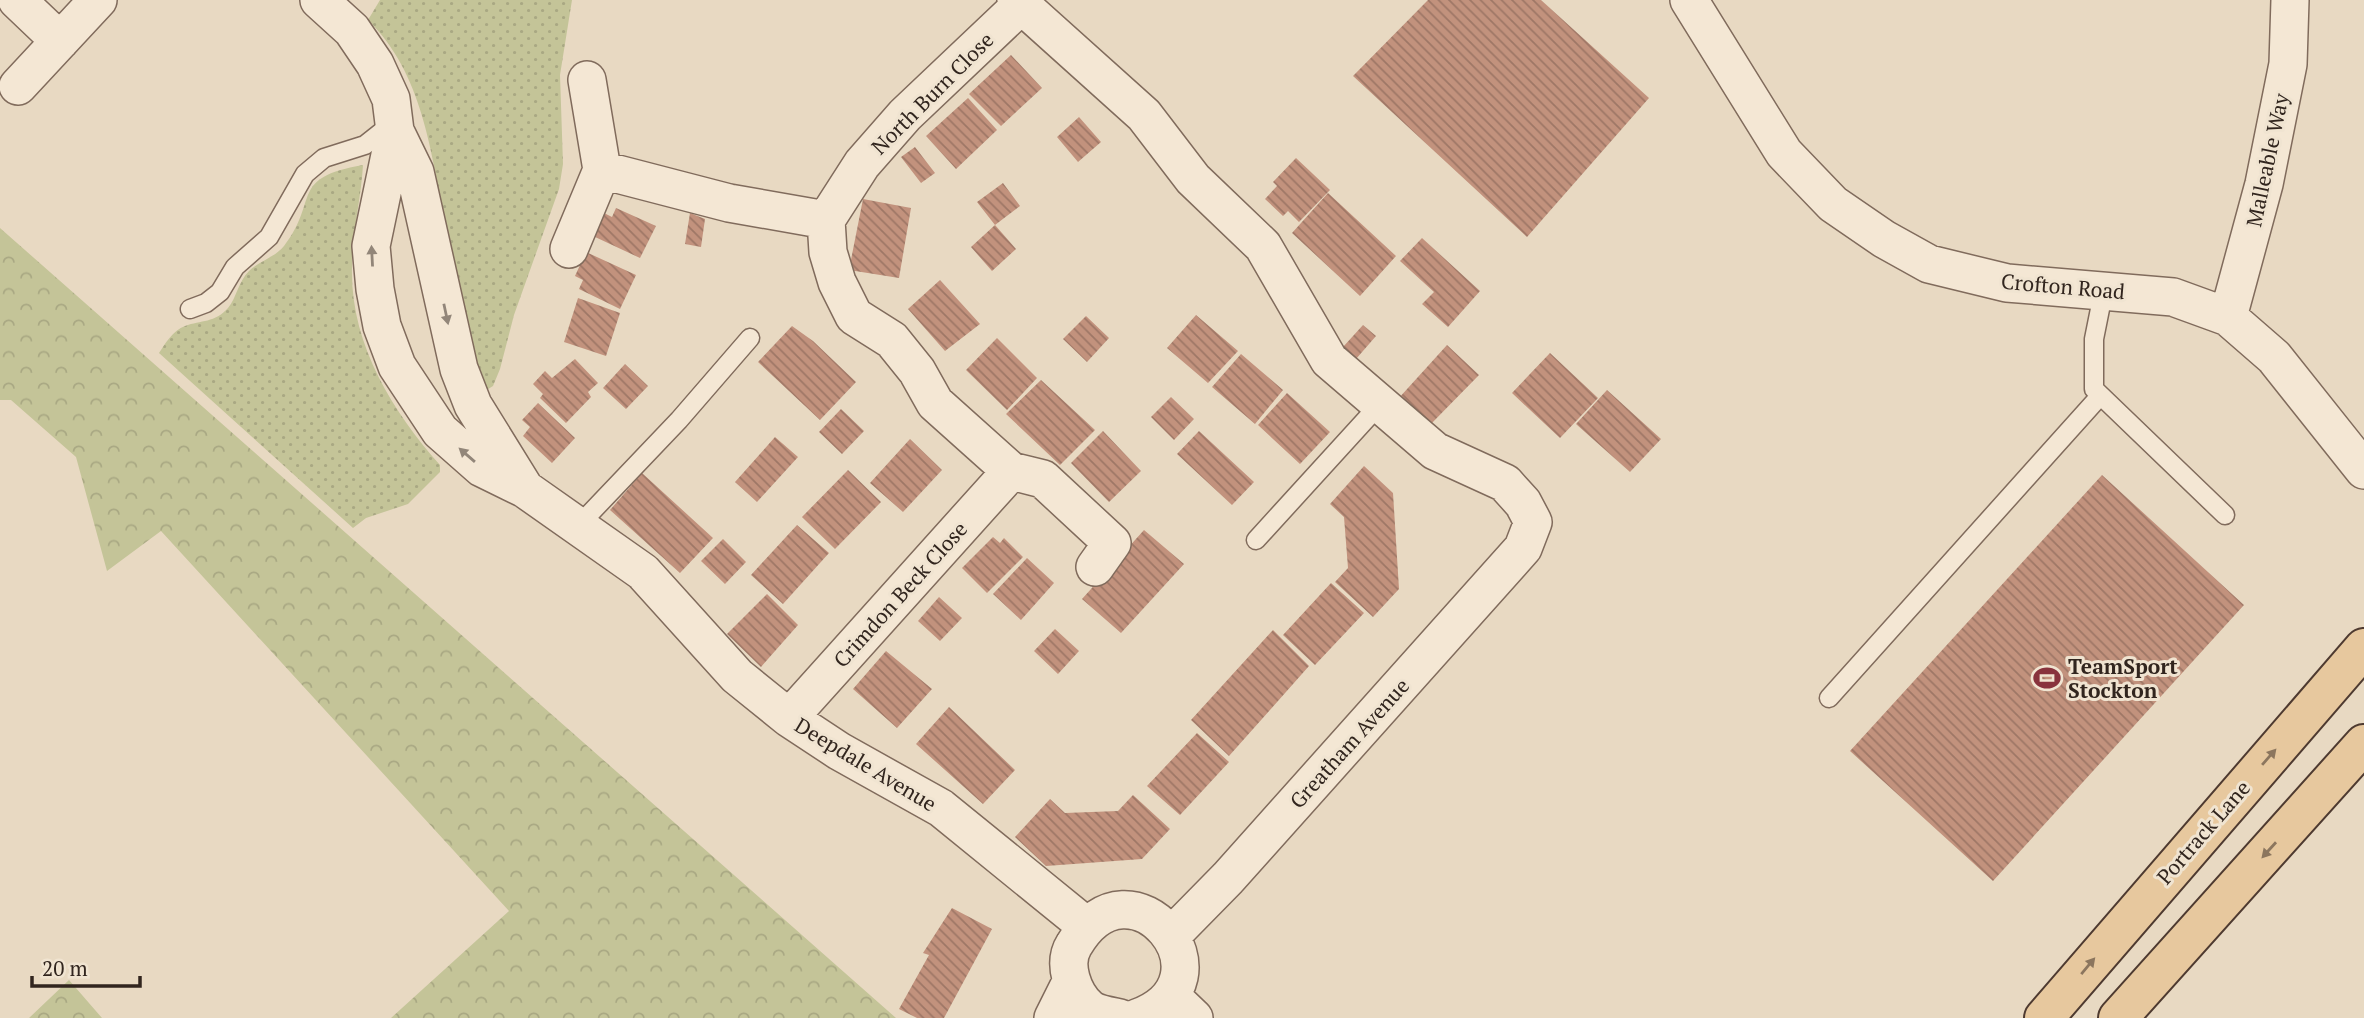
<svg xmlns="http://www.w3.org/2000/svg" width="2364" height="1018" font-family="'PT Serif',serif">
<defs>
<pattern id="green-dots" width="8" height="8" patternUnits="userSpaceOnUse" patternTransform="scale(1.75)"><rect width="8" height="8" fill="#c4c498"/><path d="M2 2h.1M6 6h.1" fill="none" stroke="#a9a883" stroke-width="1.8" stroke-linecap="round"/></pattern>
<pattern id="forest-crowns" width="20" height="18" patternUnits="userSpaceOnUse" patternTransform="scale(1.75)"><rect width="20" height="18" fill="#c4c498"/><path d="M2 6a3 3 0 1 1 6 0M12 15a3 3 0 1 1 6 0" fill="none" stroke="#a9a883"/></pattern>
<pattern id="building-back-hatch" width="6" height="6" patternUnits="userSpaceOnUse" patternTransform="scale(1.75)"><rect width="6" height="6" fill="#c2927d"/><path d="M-1 5l2 2M0 0l6 6M5-1l2 2" fill="none" stroke="#9e7766"/></pattern>
</defs>
<rect width="100%" height="100%" fill="#e8d9c2"/>
<!-- green -->
<path fill="url(#green-dots)" d="M380,0h192l-12,75 3,89 -4,25 -45,126 -14,54 -7,17 -8,5c-18,-54 -29,-111 -40,-167 -14,-72 -22,-150 -77,-204z
M363,165c-2,35 -11,68 -11,102 -2,76 40,144 88,198v7l-32,32 -42,14 -13,10 -194,-175c6,-9 14,-23 26,-27 16,-6 30,-3 43,-18 9,-11 10,-26 21,-37 10,-10 25,-13 35,-25 36,-46 4,-68 79,-81z"/>
<!-- forest -->
<path fill="url(#forest-crowns)" d="M0,228l896,790h-505l118,-107 -348,-380 -54,40 -31,-114 -65,-57h-11z
M69,980l33,38h-73z"/>
<!-- building -->
<path fill="url(#building-back-hatch)" d="M1428,0h113l108,98 -122,139 -174,-161z
M1011,55l31,33 -41,38 -32,-32z
M968,98l29,32 -41,39 -30,-33z
M1079,117l22,25 -23,20 -21,-25z
M915,147l20,26 -14,10 -20,-26z
M1296,158l34,32 -31,32 -11,-11 -5,5 -18,-17 12,-13 -4,-4z
M1003,183l17,23 -25,19 -18,-23z
M1328,193l68,63 -36,40 -68,-63z
M863,199l48,9 -12,70 -50,-8z
M616,208l40,18 -16,32 -47,-22 11,-23 8,4z
M690,213l15,6 -4,28 -16,-3z
M995,225l21,24 -24,22 -21,-24z
M1422,238l58,53 -32,36 -26,-23 12,-12 -34,-31z
M586,252l50,23 -16,34 -41,-20 4,-9 -8,-4z
M940,280l40,44 -35,27 -37,-42z
M578,298l42,15 -14,43 -42,-14z
M1196,315l42,36 -30,32 -41,-35z
M1086,316l23,22 -22,24 -24,-23z
M1363,325l13,11 -20,23 -13,-12z
M792,326l21,15 43,41 -36,38 -62,-58z
M997,338l40,40 -30,32 -41,-40z
M1447,345l32,30 -51,52 -30,-28z
M1550,353l48,45 -38,40 -48,-45z
M1241,354l42,36 -28,34 -43,-37z
M575,359l23,24 -10,9 3,5 -25,26 -26,-25 3,-4 -10,-10 12,-13 7,7z
M625,364l23,22 -22,23 -23,-21z
M1041,380l54,50 -35,35 -54,-51z
M1607,390l54,49 -31,33 -54,-48z
M1287,393l43,39 -30,32 -42,-39z
M1171,397l23,22 -20,21 -23,-23z
M538,403l37,35 -23,25 -29,-27 7,-9 -8,-7z
M841,409l23,22 -22,23 -23,-22z
M1103,431l38,40 -32,31 -38,-39z
M1199,431l55,51 -22,23 -55,-51z
M775,437l23,20 -41,45 -22,-20z
M910,439l32,31 -39,42 -33,-29z
M1364,466l29,27 6,96 -26,28 -38,-35 13,-14 -4,-51 -14,-13z
M848,470l33,32 -46,47 -33,-32z
M642,473l71,65 -33,35 -70,-63z
M2102,475l142,130 -251,276 -143,-130z
M797,525l32,28 -46,51 -32,-29z
M1144,530l40,34 -63,69 -39,-34z
M993,537l7,6 4,-5 19,19 -36,36 -25,-25z
M723,539l23,23 -21,22 -24,-23z
M1027,558l27,25 -33,37 -28,-26z
M1331,583l33,30 -49,52 -32,-30z
M767,594l31,31 -37,42 -34,-33z
M939,597l23,21 -22,23 -22,-20z
M1055,629l24,22 -21,23 -24,-23z
M1273,630l36,36 -80,90 -38,-36z
M886,651l46,38 -35,39 -44,-39z
M949,707l66,63 -32,34 -67,-60z
M1197,733l32,29 -49,53 -33,-29z
M1133,795l37,34 -28,30 -96,7 -31,-29 35,-38 15,14 53,-2z
M952,908l40,21 -48,89h-27l-18,-9 30,-54 -6,-2z"/>
<g fill="none" stroke-linecap="round" stroke-linejoin="round">
<defs>
<path id="lane" d="M2104,289l-10,50v50l131,126
M190,309l16,-6 14,-11 15,-25 34,-30 36,-63 19,-16 41,-13 29,-23
M578,526l101,-106 71,-82
M1256,540l124,-136
M1829,698l271,-302"/>
<path id="street" d="M17,0l43,41
M319,0l33,30 23,34 16,35 4,32 20,41 44,197 14,36 52,84
M1016,0l128,115 49,64 70,67 66,114 106,91 70,32 18,20 10,19 -10,26 -295,330 -56,57
M1689,0l95,153 49,51 51,35 45,25 78,19 166,14 55,20 46,40 90,113
M1021,5l-116,110 -43,49 -36,56 2,32 9,30 17,34 38,24 25,31 18,32 76,68 32,8 69,64 -17,24
M18,86l80,-86
M395,131l-24,115 4,43 7,37 15,40 43,65 42,37 43,21 118,83 94,104 52,42 50,33 102,57 144,117
M602,170l127,33 97,17
M569,249l33,-79 -15,-90
M2228,317l36,-133 24,-120 2,-64
M789,718l222,-247
M1171,996l23,22
M1053,1018l18,-36
M1120,1018c-9,-2 -24,-4 -31,-10 -16,-14 -27,-44 -15,-63 57,-98 167,35 63,73"/>
<path id="primary" d="M2044,1018l320,-370
M2118,1018l246,-274"/>
</defs>
<!-- lane casing -->
<use href="#lane" stroke="#806b5c" stroke-width="21"/>
<!-- street casing -->
<use href="#street" stroke="#806b5c" stroke-width="40"/>
<!-- primary casing -->
<use href="#primary" stroke="#4e3a30" stroke-width="42"/>
<!-- lane -->
<use href="#lane" stroke="#f4e7d4" stroke-width="18"/>
<!-- street -->
<use href="#street" stroke="#f4e7d4" stroke-width="37"/>
<!-- primary -->
<use href="#primary" stroke="#e7c89e" stroke-width="38"/>
</g>
<!-- one-way arrows -->
<defs><path id="oneway-solid" d="M-6-.8H1V-3.2L6.5 0L1 3.2V.8H-6Z" transform="scale(1.75)"/></defs>
<g fill="#928679">
<use href="#oneway-solid" transform="translate(372 256) rotate(-93)"/>
<use href="#oneway-solid" transform="translate(446 314) rotate(78)"/>
<use href="#oneway-solid" transform="translate(467 455) rotate(-139)"/>
</g>
<g fill="#8c765e">
<use href="#oneway-solid" transform="translate(2269 757) rotate(-49)"/>
<use href="#oneway-solid" transform="translate(2269 850) rotate(132)"/>
<use href="#oneway-solid" transform="translate(2088 966) rotate(-50)"/>
</g>
<!-- icons -->
<defs>
<symbol id="stadium-bare" viewBox="-9 -9 18 18"><path d="M0-5a6.5 5 0 1 0 0 10a6.5 5 0 1 0 0-10ZM-3.5-1.8h7v3.6h-7Z" fill="#88333d" stroke="#f0e4d1" stroke-width="2.5" paint-order="stroke"/></symbol>
</defs>
<g fill-rule="evenodd">
<use href="#stadium-bare" x="2028" y="659" width="38" height="38"/>
</g>
<g text-anchor="middle" dominant-baseline="central" stroke-width="6" stroke-linejoin="round" paint-order="stroke">
<!-- street labels -->
<g font-size="21" fill="#31251e" stroke="#f0e4d1">
<text transform="translate(932 93) rotate(-45)">North Burn Close</text>
<text transform="translate(2267 160) rotate(-78)">Malleable Way</text>
<text transform="translate(2063 286) rotate(5)">Crofton Road</text>
<text transform="translate(900 594) rotate(-48)">Crimdon Beck Close</text>
<text transform="translate(1349 743) rotate(-48)">Greatham Avenue</text>
<text transform="translate(866 764) rotate(31)">Deepdale Avenue</text>
<text transform="translate(2203 832) rotate(-49)">Portrack Lane</text>
</g>
<!-- poi labels -->
<g font-size="21" font-weight="bold" fill="#31251e" stroke="#f0e4d1" text-anchor="start">
<text x="2068" y="666">TeamSport<tspan x="2068" dy="24">Stockton</tspan></text>
</g>
</g>
<!-- scale -->
<path d="M32 976v10h108v-10" fill="none" stroke="#31251e" stroke-width="3.5"/>
<text x="42" y="976" font-size="21" fill="#31251e" stroke="#f0e4d1" stroke-width="5" paint-order="stroke">20 m</text>
</svg>
